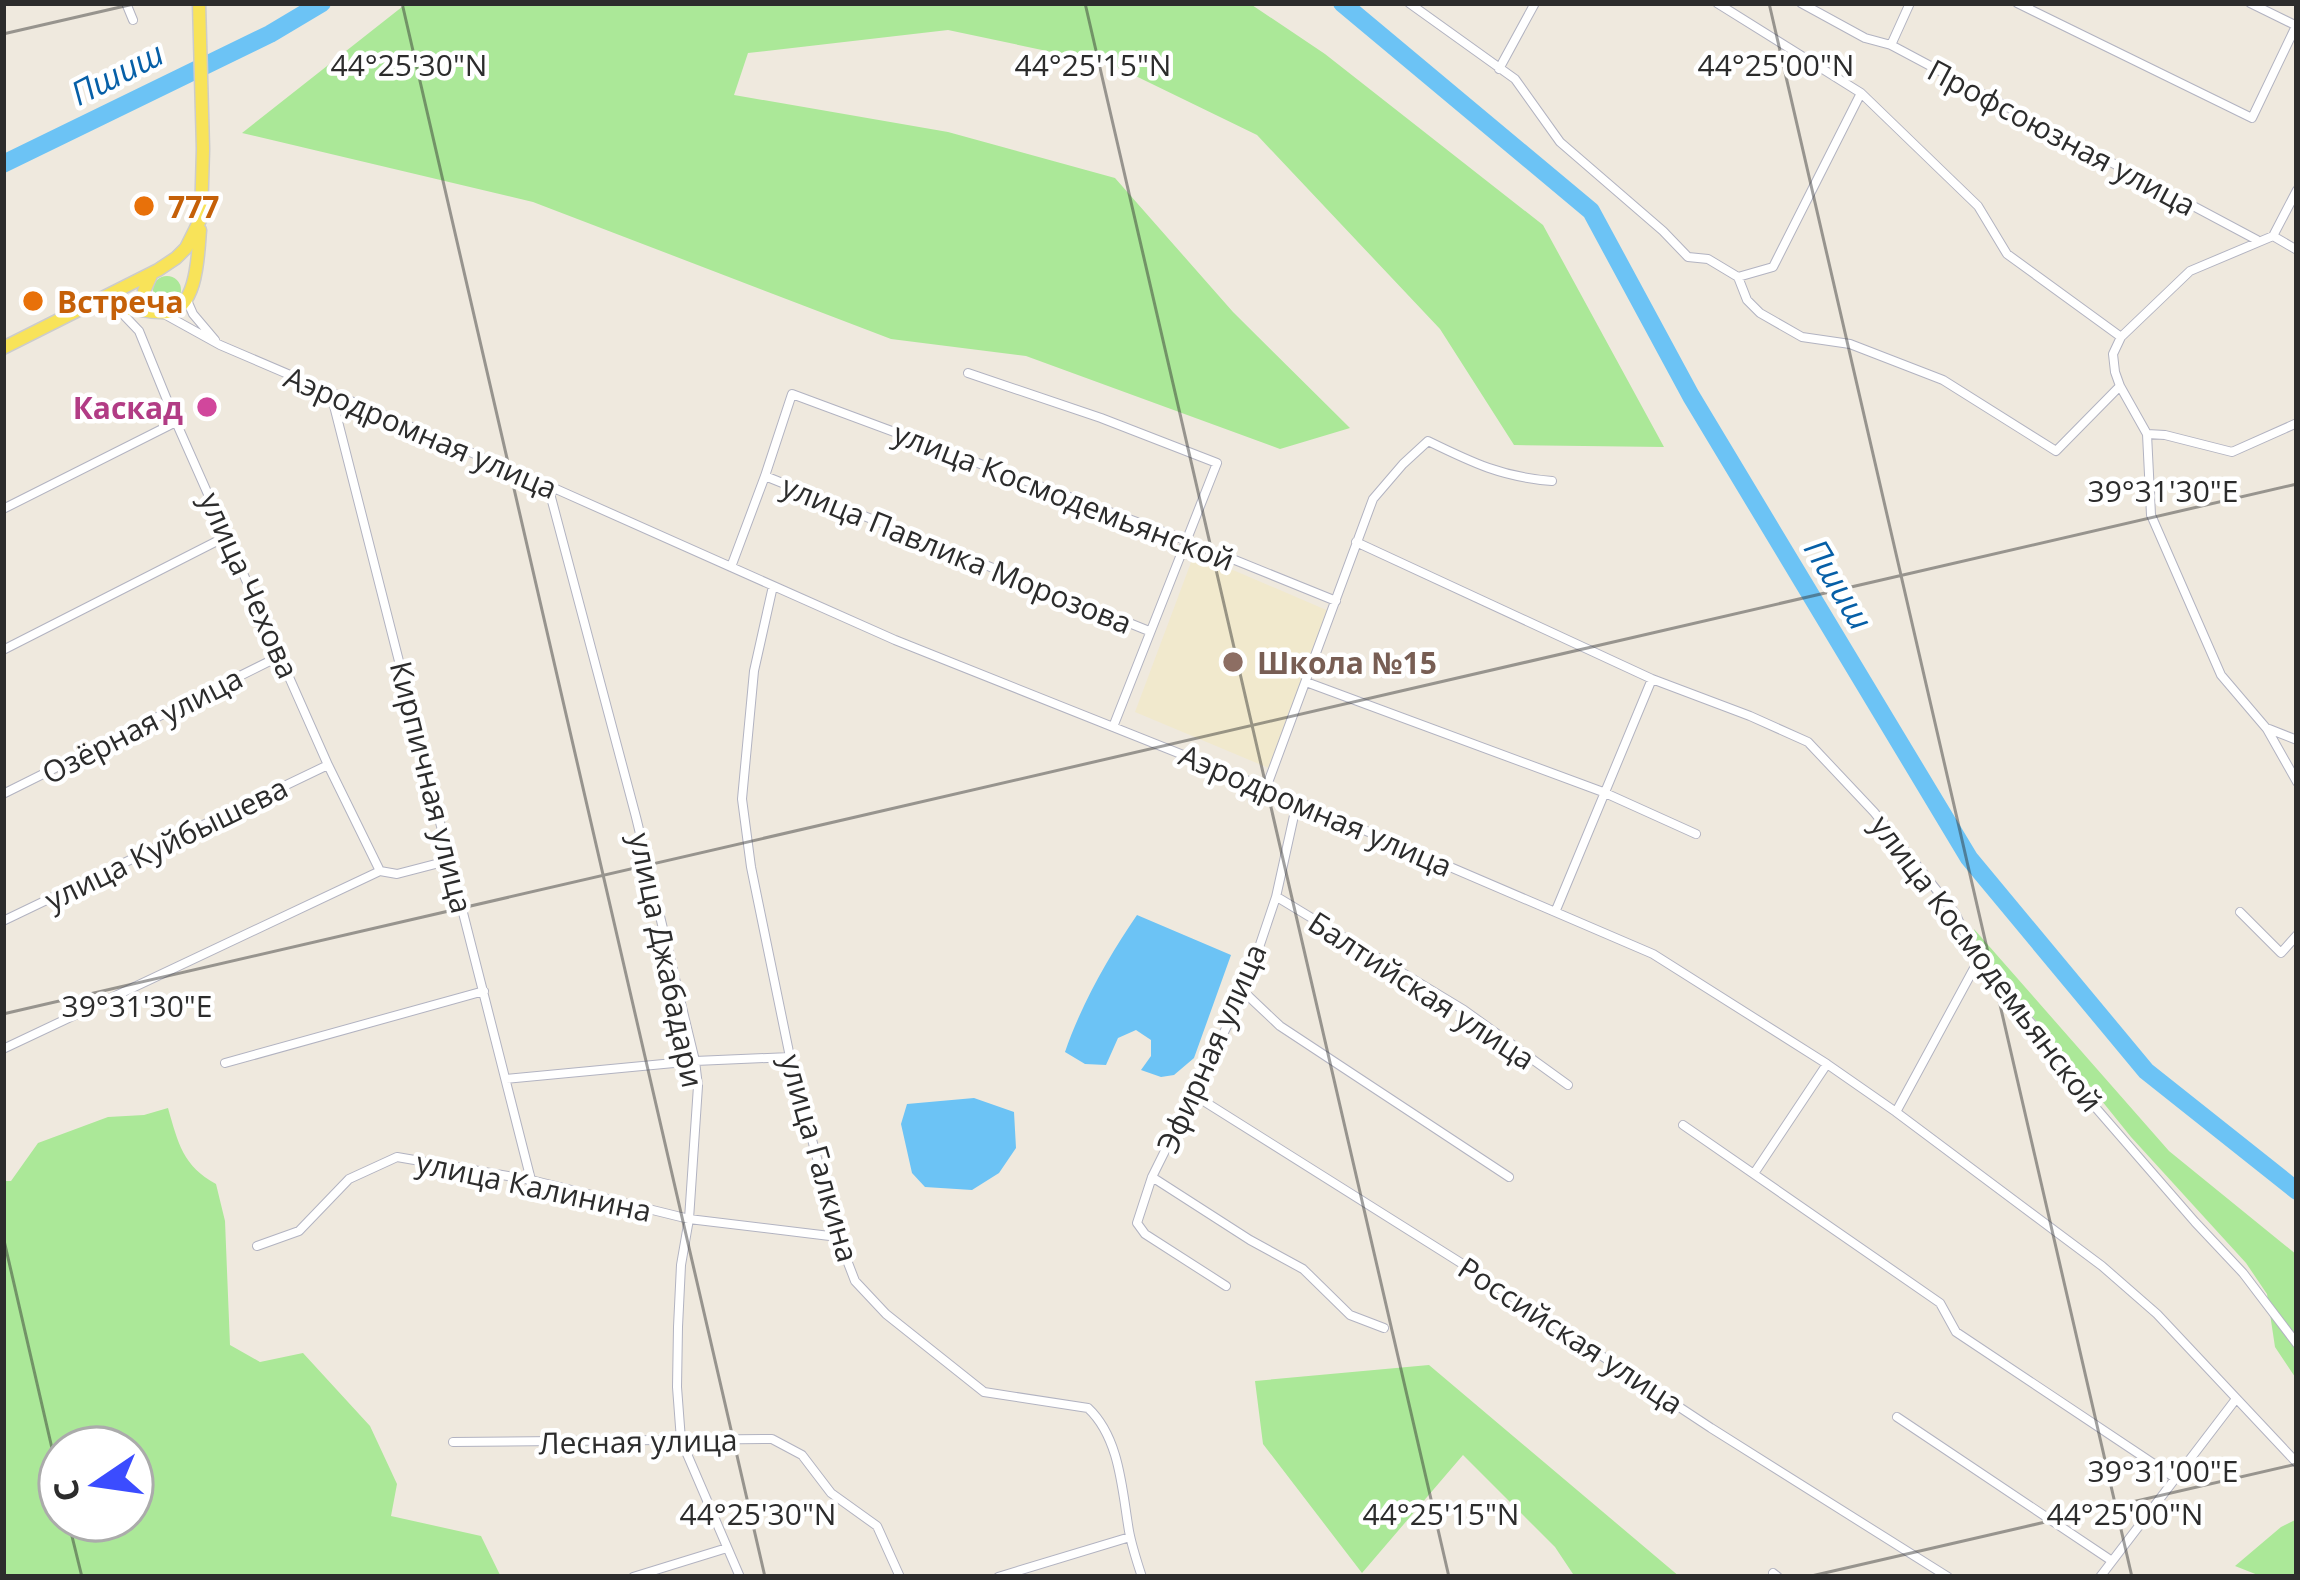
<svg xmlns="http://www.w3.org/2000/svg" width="2300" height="1580" font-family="'Open Sans',sans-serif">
<rect width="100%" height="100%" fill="#efe9de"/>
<!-- education -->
<path fill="#f1e9cd" d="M1198,555l133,57 -60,157 -136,-57 58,-155z"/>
<!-- green -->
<path fill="#abe898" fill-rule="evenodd" d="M407,3h842l76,51 218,171 121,222 -150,-2 -74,-116 -183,-194 -144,-70 -165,-35 -200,23 -14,42 214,37 167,46 118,134 117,116 -70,21 -254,-93 -135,-17 -358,-137 -291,-69z
M153 290a14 14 0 1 1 28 0a14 14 0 1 1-28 0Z
M1974,929l195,222 128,104v125l-22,-33 -8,-53 -21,-31 -115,-126 -84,-104 -67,-76z
M168,1108c10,35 15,58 48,76l9,37 5,124 30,17 43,-9 67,73 27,58 -6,32 90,20 20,41h-498v-396h8l27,-38 70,-26 36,-2zM132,1448v72h-72v-72z
M1429,1365l251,212h-105l-20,-30 -92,-92 -101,118 -99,-129 -8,-63z
M2297,1519v58h-34l-28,-11 46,-39z"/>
<!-- water -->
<path fill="#6cc3f5" d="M1137,915l94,40 -37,103 -20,17 -13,2 -20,-7 10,-14v-16l-15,-10 -18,8 -12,27 -21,-1 -20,-12c15,-45 45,-98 72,-137z
M974,1098l40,14 2,36 -17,25 -27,17 -47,-3 -13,-14 -11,-49 6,-20z"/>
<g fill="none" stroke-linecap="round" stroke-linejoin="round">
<!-- river -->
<path stroke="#6cc3f5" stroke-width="18" d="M1342,3l249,208 100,185 278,462 177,213 151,120
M3,164l267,-130 52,-31"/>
<defs>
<path id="street" d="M126,3l7,17
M1409,3l106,76 45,63 103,89 25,26 20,2 30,18
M1717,3l144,90 117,113 29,48 114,83
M1801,3l64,35 26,7 366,195
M2017,3l235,115 44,-92
M2250,3l47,23
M1891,45l19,-42
M1499,69l36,-66
M1861,93l-88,174 -35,10 9,23 13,13 42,24 48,7 93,36 113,71 64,-65
M2297,190l-24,46 -83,35 -69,66 -8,17 2,18 5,14 27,48 4,81 70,160 46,54 30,53
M2273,236l24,14
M186,298l7,16 22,26
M118,309l21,22 37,91 152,343 52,106
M164,314l56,31 327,140 348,155 371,148 387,166 174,110 69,48 206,154 55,48 140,149
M968,373l133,45 116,45 -104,264
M331,394l200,786
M2147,434l18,1 67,17 65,-29
M765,476l384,155
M548,486l88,331 59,244 3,25 -9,133 -8,46 -3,62 -1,60 4,53 59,137
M3,509l173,-87
M1356,542l296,137 98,37 58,26 66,70 81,101 23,48 60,70 51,69 106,122 48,51 54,71
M731,567l34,-91 27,-82 396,147 148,60
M773,586l-19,85 -12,128 9,68 39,190 48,180 17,44 31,33 98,78 104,16c32,30 34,82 41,123 3,16 8,31 13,46
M3,650l226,-115
M1306,682l297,110 93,42
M2269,729l28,11
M1266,788l107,-289 30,-35 25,-23c45,22 74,36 124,40
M3,794l279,-139
M1277,897l187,113 104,75
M1556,910l96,-231
M2240,912l41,41 16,-18
M3,921l325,-156
M1244,992l36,34 229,151
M3,1049l377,-178 17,3 54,-14
M225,1063l259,-72
M506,1079l189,-18 95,-4
M1194,1095l267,168 250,165 237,149
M1896,1112l82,-151
M1683,1125l257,178 16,29 219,146
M1755,1172l72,-108
M1152,1177l98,63 53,29 47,46 34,13
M257,1246l42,-15 50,-52 48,-22 134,23 158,39 149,18
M1226,1286l-81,-52 -8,-11 15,-46 92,-185 32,-95 21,-95
M1897,1417l215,144
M453,1442l319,-3 30,16 29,38 46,33 23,51
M1773,1573l5,4
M633,1577l94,-29
M998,1577l132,-40
M2100,1577l136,-178"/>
<path id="primary" d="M152,273l-8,18 4,13 10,7
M92,303c22,1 55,11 75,9 31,-3 31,-60 33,-82
M3,348l155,-78 18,-12 10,-10 15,-30 2,-69 -4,-146"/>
</defs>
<!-- street casing -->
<use href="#street" stroke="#b2b3c1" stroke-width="10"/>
<!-- primary casing -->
<use href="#primary" stroke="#ccc" stroke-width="15"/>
<!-- street -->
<use href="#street" stroke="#fff" stroke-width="8"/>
<!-- primary -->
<use href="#primary" stroke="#f8e359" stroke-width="12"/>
</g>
<!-- ticks -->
<path fill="none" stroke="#2c2c2c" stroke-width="3" stroke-opacity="0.45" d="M402,3l363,1574M1085,3l364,1574M1769,3l363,1574M3,34l135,-31M3,1014l2294,-530M3,1236l57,247M68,1520l14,57M1807,1577l490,-113"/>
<!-- markers -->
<g fill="#e8710a" stroke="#fff" stroke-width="4.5">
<circle cx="144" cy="206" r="12"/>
<circle cx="33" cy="301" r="12"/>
</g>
<circle fill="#d1479c" stroke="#fff" stroke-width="4.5" cx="207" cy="407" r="12"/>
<circle fill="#8d6e63" stroke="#fff" stroke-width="4.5" cx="1233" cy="662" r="12"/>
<g text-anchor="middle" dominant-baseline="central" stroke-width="9" stroke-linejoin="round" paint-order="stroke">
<!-- street labels -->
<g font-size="30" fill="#2c2c2c" stroke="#fff">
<text transform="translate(2062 137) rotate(28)">Профсоюзная улица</text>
<text transform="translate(421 432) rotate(23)">Аэродромная улица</text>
<text transform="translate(1064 496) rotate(21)">улица Космодемьянской</text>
<text transform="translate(957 554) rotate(22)">улица Павлика Морозова</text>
<text transform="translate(250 585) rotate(66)">улица Чехова</text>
<text transform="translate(142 725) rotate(-27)">Озёрная улица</text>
<text transform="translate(432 787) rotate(76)">Кирпичная улица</text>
<text transform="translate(1316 810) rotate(23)">Аэродромная улица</text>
<text transform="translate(166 843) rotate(-26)">улица Куйбышева</text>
<text transform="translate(667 960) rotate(78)">улица Джабадари</text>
<text transform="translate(1987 963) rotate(53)">улица Космодемьянской</text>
<text transform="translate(1422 990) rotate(33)">Балтийская улица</text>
<text transform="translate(1211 1048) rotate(-66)">Эфирная улица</text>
<text transform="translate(820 1158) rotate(74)">улица Галкина</text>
<text transform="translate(534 1186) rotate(12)">улица Калинина</text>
<text transform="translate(1571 1335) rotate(33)">Российская улица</text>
<text transform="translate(638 1441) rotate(-1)">Лесная улица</text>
</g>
<!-- food labels -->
<g font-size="30" font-weight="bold" fill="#c56008" stroke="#fff" text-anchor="start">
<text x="168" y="206">777</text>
<text x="57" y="301">Встреча</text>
</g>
<!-- hotel labels -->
<g font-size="30" font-weight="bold" fill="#b23c85" stroke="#fff" text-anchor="end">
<text x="183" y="407">Каскад</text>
</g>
<!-- education labels -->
<g font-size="30" font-weight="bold" fill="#785e54" stroke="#fff" text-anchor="start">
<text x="1257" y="662">Школа №15</text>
</g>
<!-- water labels -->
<g font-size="33" font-style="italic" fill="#065fa7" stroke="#fff">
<text transform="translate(117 73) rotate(-27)">Пшиш</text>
<text transform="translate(1839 584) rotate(59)">Пшиш</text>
</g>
</g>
<g font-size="30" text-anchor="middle" fill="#2c2c2c" stroke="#fff" stroke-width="9" stroke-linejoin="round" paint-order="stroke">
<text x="409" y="76">44°25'30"N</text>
<text x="1093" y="76">44°25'15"N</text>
<text x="1776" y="76">44°25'00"N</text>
<text x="2163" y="502">39°31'30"E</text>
<text x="137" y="1017">39°31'30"E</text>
<text x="2163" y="1482">39°31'00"E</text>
<text x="758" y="1525">44°25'30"N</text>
<text x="1441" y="1525">44°25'15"N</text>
<text x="2125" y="1525">44°25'00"N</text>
</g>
<!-- border -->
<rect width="2300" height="1580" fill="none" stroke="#2c2c2c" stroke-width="12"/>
<!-- north arrow -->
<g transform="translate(96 1484) rotate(257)"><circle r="57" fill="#ffffff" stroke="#ababab" stroke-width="3"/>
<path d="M0-9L21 45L0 30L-21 45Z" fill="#3b4cff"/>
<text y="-18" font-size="33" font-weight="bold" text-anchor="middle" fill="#2c2c2c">С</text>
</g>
</svg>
